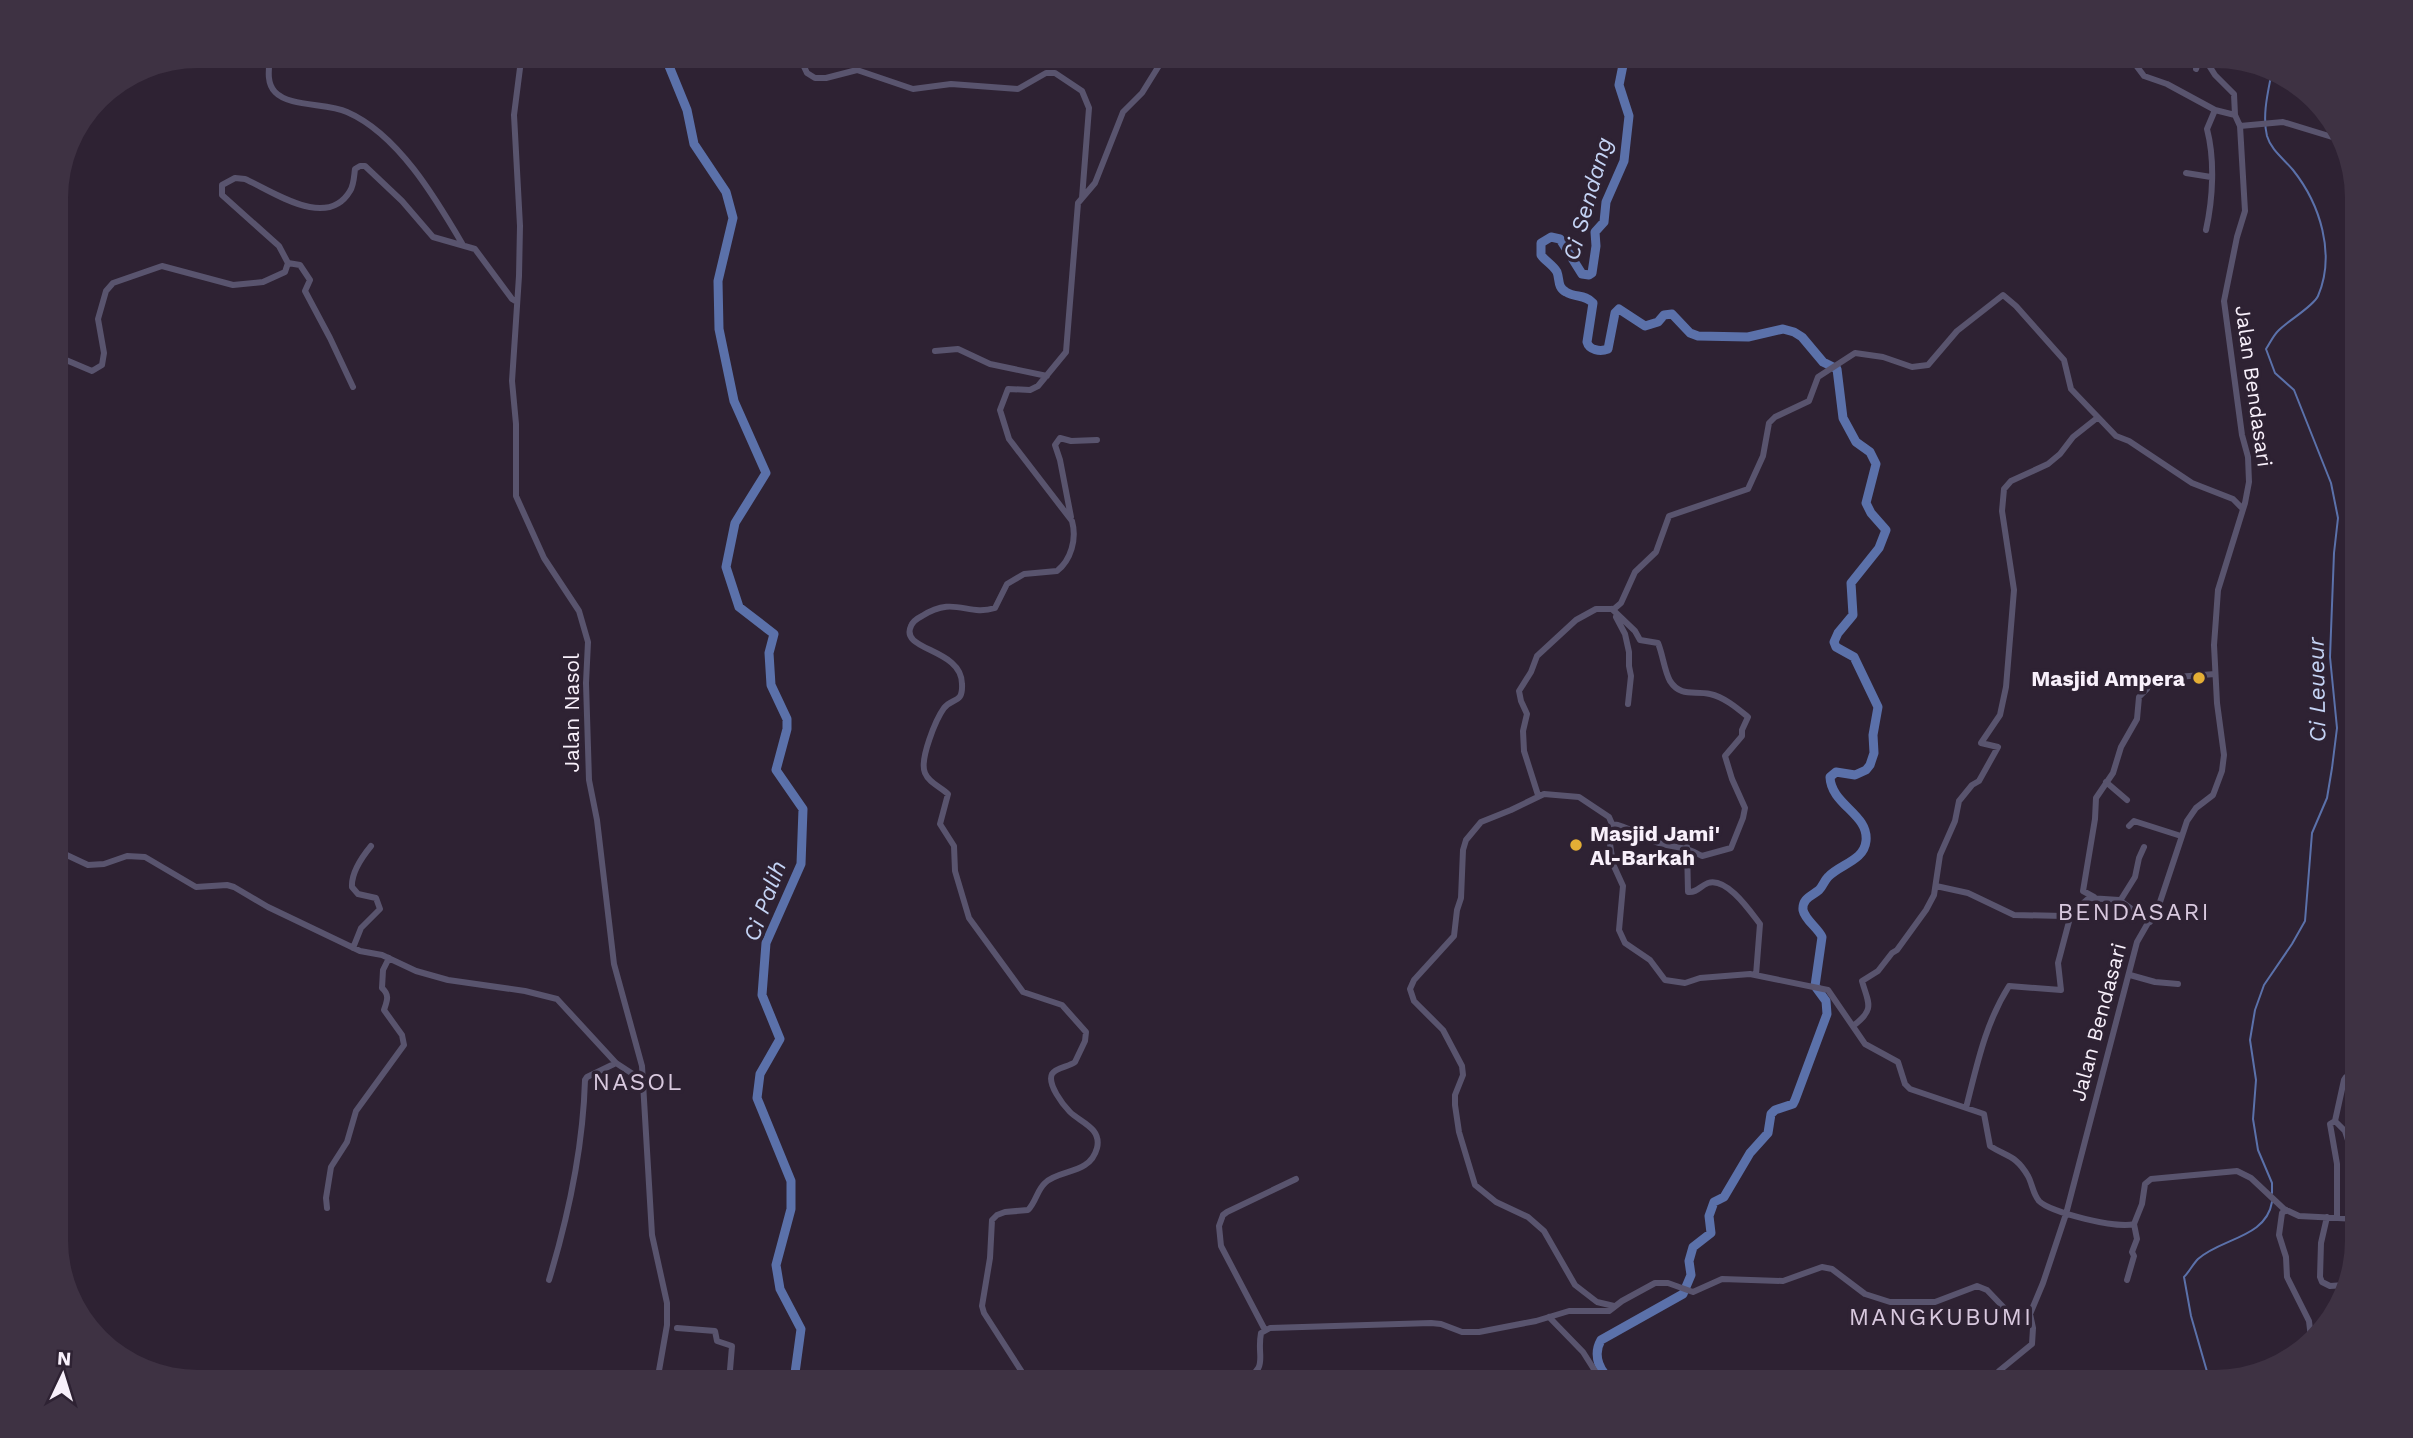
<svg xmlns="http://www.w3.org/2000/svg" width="2413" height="1438" font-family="'Work Sans',sans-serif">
<rect width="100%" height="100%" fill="#2e2233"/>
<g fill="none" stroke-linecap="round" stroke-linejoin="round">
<!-- stream -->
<path stroke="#5b71aa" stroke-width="2" d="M2272,71c-4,21 -10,44 -5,65 4,14 17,23 26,34 27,34 43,84 25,126 -5,11 -31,25 -40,35 -5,5 -8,12 -12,18l9,24 19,17 37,93 7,35 -4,35 -4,104 7,71 -5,40 -5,30 -15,35 -7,88 -13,23 -28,41 -9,25 -5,30 6,40 -3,39 5,31 14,33v10
M2210,1382l-19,-66 -7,-39c5,-5 9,-13 14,-18 23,-21 68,-21 74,-57"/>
<!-- river -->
<path stroke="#5b71aa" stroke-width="9" d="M672,56l-3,10 18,44 7,34 32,48 7,26 -15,63 1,48 15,72 32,72 -31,50 -9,44 13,40 35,27 -5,19 2,32 16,34v10l-11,41 27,39 -2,55 -35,79 -4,52 18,44 -20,35 -3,24 34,83v28l-15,56 4,24 21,40 -6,44 4,9
M1614,1382c-14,-9 -22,-26 -13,-42l82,-46 8,-19 -2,-14 4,-14 18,-14 -2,-17 5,-14 10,-5 26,-44 18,-20 3,-19 4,-4 18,-6 2,-4 32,-86 -1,-13 -11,-15 7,-49c-4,-9 -17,-17 -19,-27 -1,-12 9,-14 16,-20 4,-4 5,-9 9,-13 12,-13 36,-16 38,-36 3,-27 -35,-36 -36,-64l6,-5 19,3 11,-5 4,-5 4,-12 -1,-18 5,-28 -24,-50 -18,-10 -2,-5 4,-9 15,-18 -2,-32 28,-35 7,-18 -15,-17 -5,-10 10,-39 -6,-12 -14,-10 -13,-24 -6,-49 -14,-7 -21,-25 -8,-5 -11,-3 -35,8 -50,-1 -8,-3 -18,-19 -8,1 -6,7 -13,4 -26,-17 -4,4 -7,36c-8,3 -19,1 -21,-7l6,-39c-8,-9 -17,-5 -27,-11 -9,-5 -6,-12 -9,-20 -4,-7 -12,-11 -16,-17v-12l10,-6 9,2 22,35 7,1 3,-2 4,-27 -1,-14 9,-10 2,-20 18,-41 5,-45 -10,-31 4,-20 -1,-9"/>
<!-- minor -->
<path stroke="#59546e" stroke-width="6" d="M270,56c-1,12 -4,27 5,36 14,15 52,11 72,20 51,22 89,87 116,133
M512,56l6,5 2,7 -6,47 6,111 -1,50 -7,105 4,43v72l28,62 35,53 9,31 -2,41 3,97 8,40 17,144 28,102 10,169 15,68v22l-10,57
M799,56l8,17 8,5h11l31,-8 56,19 38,-5 67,5 28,-16h9l27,18 7,17 -7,90
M2203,56l12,19 19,19 1,21
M2196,69l4,-13
M2240,126l43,-4 59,18
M2186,173l25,4
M2206,230c7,-32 9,-70 1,-101l8,-19
M288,263l12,2 10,15 -5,11 25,47 23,49
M935,351l23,-2 32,15 57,12
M56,361l10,-1 26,11 10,-6 2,-12 -6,-34 8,-28 7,-8 49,-17 71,19 30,-3 22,-10 3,-9 -9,-17 -57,-51v-10l13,-7 10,1c29,13 82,51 105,12 4,-6 4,-15 5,-22l5,-3h5l37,35 31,36 42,12 37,50 5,3
M1071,517l-11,-57 -5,-15 5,-7 11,3 26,-1
M56,529l6,-4
M1616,617l9,17 4,18v14l2,10 -3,28
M2106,782l21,18
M1538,795l-14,-44 -1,-20 4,-17 -6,-13 -2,-10 12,-19 6,-16 39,-36 20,-11h18l7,-6 14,-31 21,-20 13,-36 79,-27 15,-33 6,-33 6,-6 34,-16 9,-24 37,-24 28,4 29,10 16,-2 29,-34 46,-36 13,11 48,54 7,29 45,47 13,5 63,42 41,16 10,10
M1612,824c18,2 30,14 47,19 18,6 24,2 43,13l29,-8 12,-30 2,-10 -13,-29 -7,-23 17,-20v-6l6,-13c-11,-9 -24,-20 -38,-23 -15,-4 -29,4 -40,-13 -6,-11 -7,-26 -12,-38l-18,-3 -5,-9 -23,-22
M2129,826l5,-5 47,15
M1687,847l1,45c9,1 12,-6 20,-9 19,-6 42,28 52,41l-4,51
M56,850l32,15 16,-1 23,-8 18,1 51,30 31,-2 7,2 34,20 92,44 22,4 34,16 32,9 77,11 32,8 59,64 26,17
M1936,886l32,7 46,22 50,1 7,-2 18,-16 30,2 31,22
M2094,897l-11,-6 12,-72 1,-21 17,-25 8,-26 16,-28 2,-22 8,-8 4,-10 64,-5
M2120,901l15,-24 4,-19 5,-11
M353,948l8,-20 19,-19 -4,-11 -18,-4 -6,-7c-1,-15 10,-30 19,-41
M2130,975l25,7 23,2
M1853,1026c23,-17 15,-23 9,-45l16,-10 14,-18 5,-3 29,-40 8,-15 6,-40 15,-34 4,-20 13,-16 7,-4 19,-34 -17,-4 19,-28 6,-28 8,-97 -12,-79 2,-22 7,-8 37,-17 12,-10 13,-17 24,-19
M2355,1076l-9,1 -2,3 -9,41 10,10 12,37
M1966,1108c11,-43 19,-84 43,-122l52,4 -3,-27 13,-49
M2335,1121l-5,3 7,40v53
M327,1208l-1,-10 5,-31 16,-25 9,-31 48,-66 -2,-10 -18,-25c3,-9 6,-15 -2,-22l1,-18 6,-12
M2286,1210l-4,3 -3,22 7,22 1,20 22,44 2,17
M2327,1217l-6,26 -1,34 2,5 8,4 15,-1
M549,1280c20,-66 34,-131 36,-200l2,-3 29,-14
M2127,1280l7,-24 -2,-4 5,-13 -3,-15
M1614,1306l-17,-4 -22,-17 -31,-54 -16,-14 -32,-15 -21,-17 -16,-53 -4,-27v-10l8,-20 -1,-9 -19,-36 -29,-29 -4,-12 4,-9 40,-44 3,-26 4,-12 2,-48 3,-10 15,-18 30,-12 33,-16 35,3 30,20 3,7 -2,20 3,20 10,22 -4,44 6,13 25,17 15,20 20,3 15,-5 50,-4 78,16 37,54 33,18 7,22 5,5 74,25 6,32c17,11 26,9 38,30 4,7 5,18 11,25 12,12 79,28 95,23l8,-20 3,-20 6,-5 86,-8 14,7 33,31 15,7 58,3
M1549,1317l34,35 19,30
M677,1328l38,3 2,10 15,5 -3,36
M1265,1330l-44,-84 -2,-20 4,-11 4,-3 69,-33
M1032,1382l-10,-10 -38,-59 -2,-7 8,-48 2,-38 5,-5 8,-3 23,-2c8,-8 9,-20 17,-27 14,-14 45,-8 52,-35 5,-20 -17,-26 -27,-36 -7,-7 -23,-28 -18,-38 4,-7 17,-7 23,-12l10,-21 1,-9 -24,-27 -39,-13 -54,-74 -14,-47 -1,-25 -14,-22 8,-30c-7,-7 -19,-11 -23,-21 -6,-13 11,-54 19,-65 9,-11 19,-4 18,-24 0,-36 -63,-33 -51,-58 2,-5 7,-8 11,-10 33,-21 45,1 73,-8l12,-24 17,-10 33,-3c14,-11 20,-32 15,-50l-63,-82 -9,-29 8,-21 22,1 8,-4 28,-34 12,-149 17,-20 28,-71 19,-19 23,-37
M1240,1382c31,-15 16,-23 21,-49l9,-5 161,-5 10,1 21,8h17l57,-11 33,-10h40l13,-10 33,-18h13l25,9 29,-13 61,2 39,-14 10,2 33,25 25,8h45l42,-16 10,4 23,24 8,3 12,-3 13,-31 23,-69 71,-272 23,-40 27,-81 9,-13 17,-13 9,-24 2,-16 -7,-52 -3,-58 2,-27 2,-28 27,-87 4,-21 -1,-25 -6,-22 -18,-134 13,-64 8,-26 -5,-85 -5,-11 -20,-5 -48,-26 -23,-8 -15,-20
M1991,1382l8,-11 33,-27 1,-16 -3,-14"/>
</g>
<!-- markers -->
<g fill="#e4ae35" stroke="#2e2233" stroke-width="2.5">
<circle cx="2199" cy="678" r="7"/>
<circle cx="1576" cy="845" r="7"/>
</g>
<g text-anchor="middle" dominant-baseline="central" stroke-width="7" stroke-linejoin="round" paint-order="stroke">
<!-- street labels -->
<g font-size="21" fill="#f8f0fb" stroke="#2e2233">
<text transform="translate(2254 386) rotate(82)">Jalan Bendasari</text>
<text transform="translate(571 713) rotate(-90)">Jalan Nasol</text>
<text transform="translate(2098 1022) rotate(-75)">Jalan Bendasari</text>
</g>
<!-- poi labels -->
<g font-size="21" font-weight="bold" fill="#f8f0fb" stroke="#2e2233" text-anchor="end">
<text x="2185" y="678">Masjid Ampera</text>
<text x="1590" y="833" text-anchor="start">Masjid Jami'<tspan x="1590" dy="24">Al-Barkah</tspan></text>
</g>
<!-- water labels -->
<g font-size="23" font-style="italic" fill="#c4d3f4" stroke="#2e2233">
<text transform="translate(1588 199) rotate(-74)">Ci Sendang</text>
<text transform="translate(2317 690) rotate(-91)">Ci Leueur</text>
<text transform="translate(765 901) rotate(-70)">Ci Palih</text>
</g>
<!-- quarter labels -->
<g font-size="24" letter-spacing="2" fill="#d8c8de" stroke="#2e2233">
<text x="2134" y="912">BENDASARI</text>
<text x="638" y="1082">NASOL</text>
<text x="1941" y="1317">MANGKUBUMI</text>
</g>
</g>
<!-- crop -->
<path d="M0 0H2413V1438H0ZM198 68H2215A130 130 0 0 1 2345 198V1240A130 130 0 0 1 2215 1370H198A130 130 0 0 1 68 1240V198A130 130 0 0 1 198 68Z" fill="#3e3243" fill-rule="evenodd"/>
<!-- north arrow -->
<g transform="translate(63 1375) rotate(4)" stroke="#2e2233" stroke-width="5" paint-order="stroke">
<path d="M0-5L12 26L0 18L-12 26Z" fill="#f8f0fb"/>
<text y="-10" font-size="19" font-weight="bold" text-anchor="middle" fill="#f8f0fb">N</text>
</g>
</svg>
